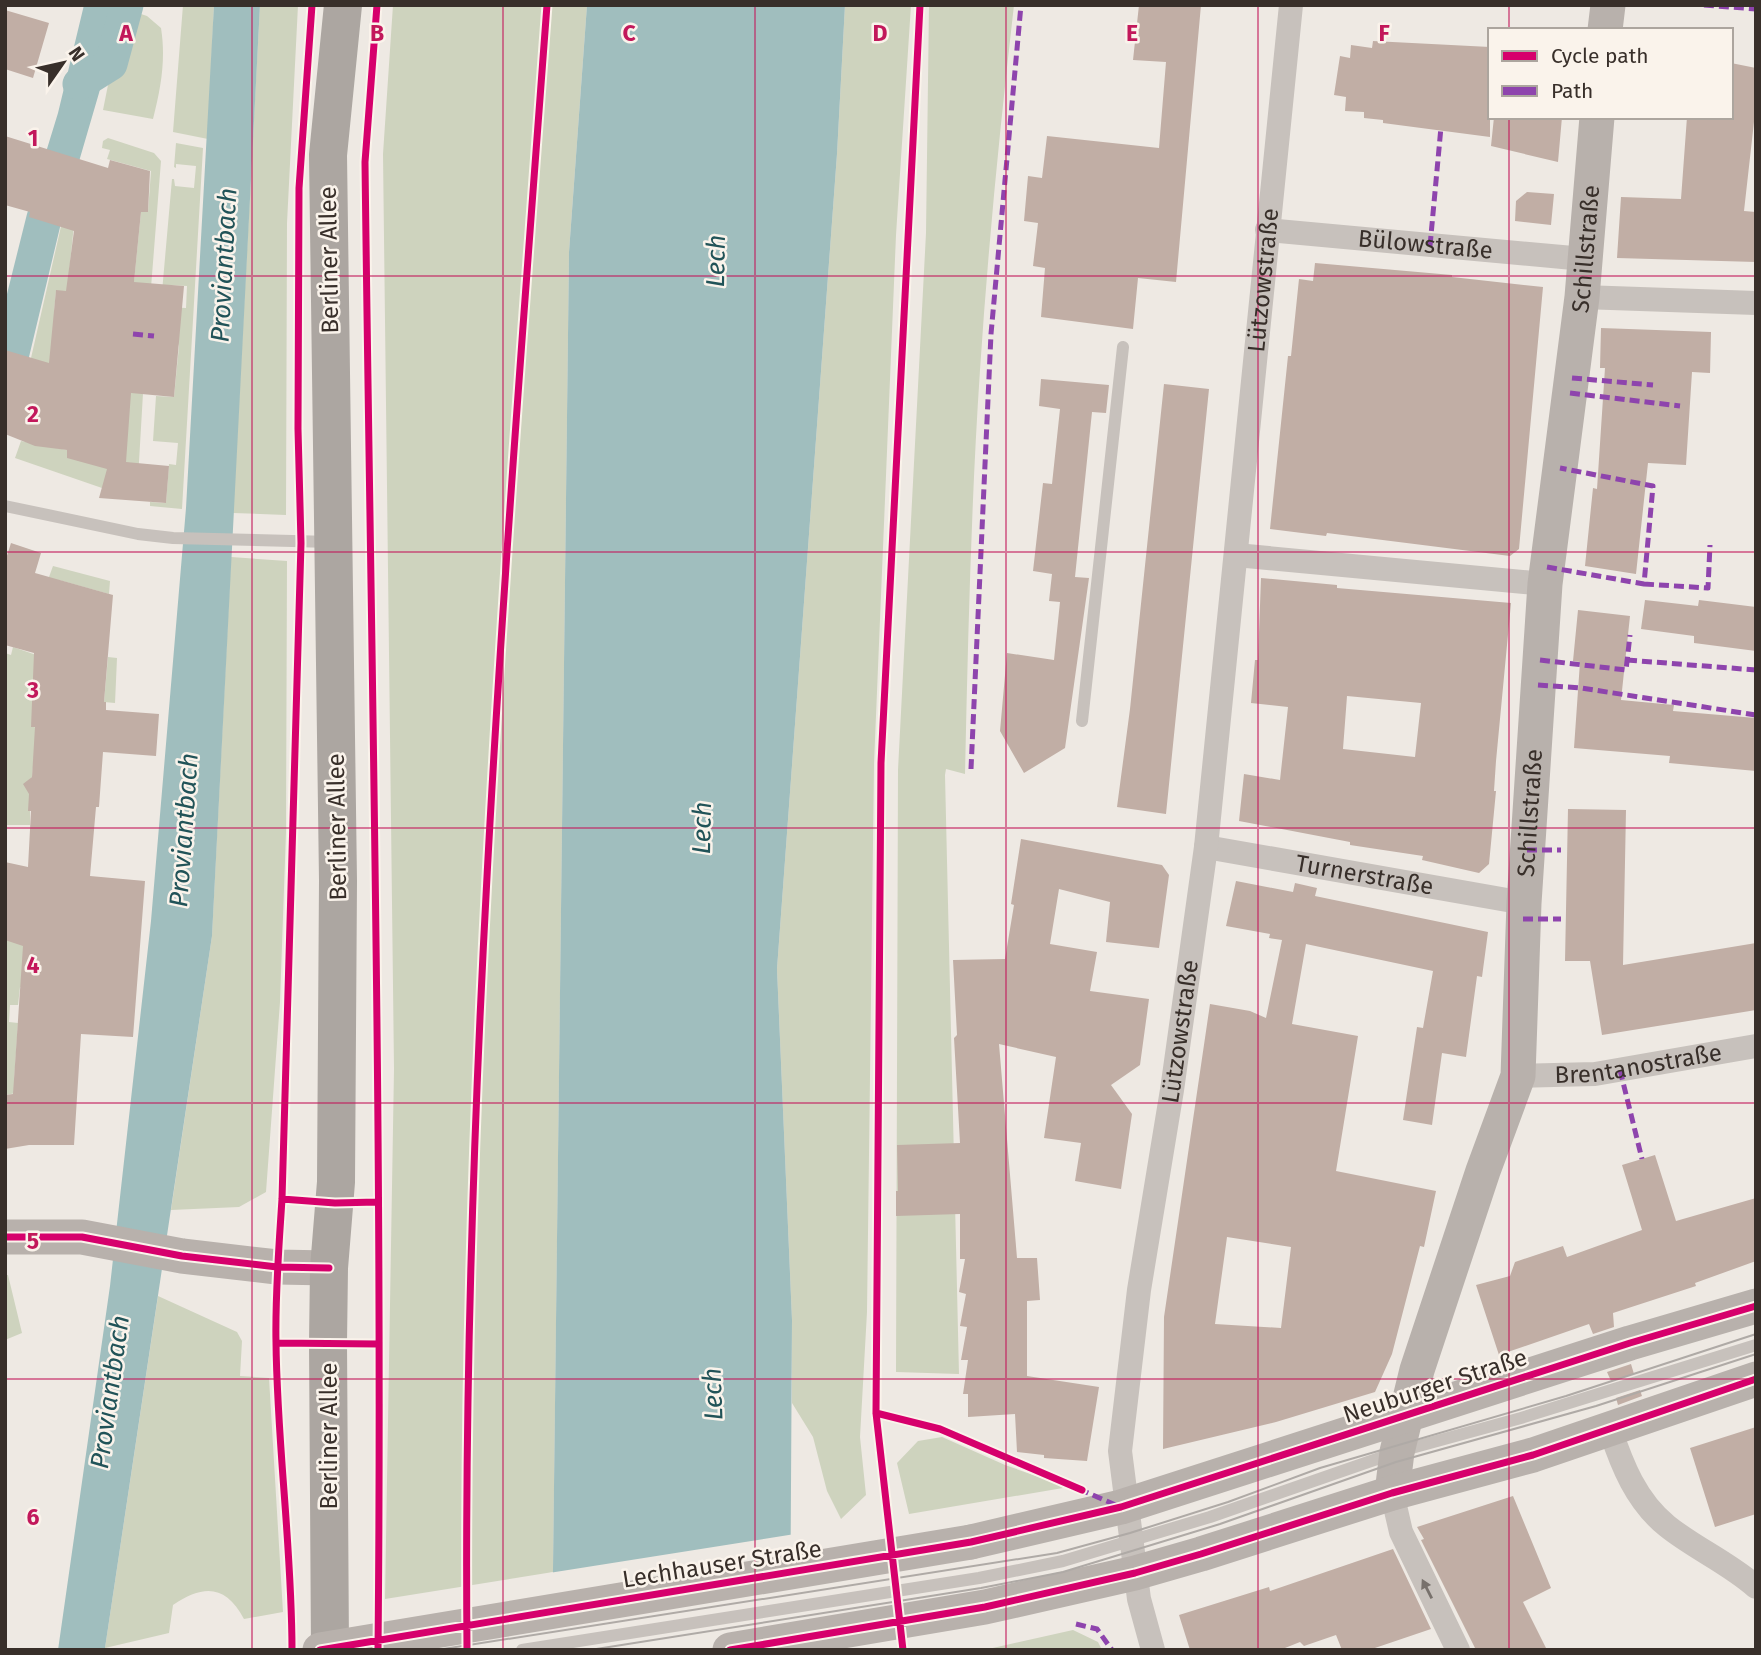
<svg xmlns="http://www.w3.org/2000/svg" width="1761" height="1655" font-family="'Fira Sans',sans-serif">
<rect width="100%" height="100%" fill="#eee9e3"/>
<!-- green -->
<path fill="#ced3be" d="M183,5h31l-6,134 -35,-7z
M260,5h38l-11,218 -1,292 -53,-2z
M393,5h194l-18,247 -16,1320 -168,27 9,-530 -11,-915z
M845,5h66l-15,230 -22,529 -7,548 -7,125 6,58 -25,24 -14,-28 -14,-54 -21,-34v-83l-15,-351 60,-815z
M929,5h85c-14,122 -26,243 -34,365 -9,135 -12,270 -15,404l-19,-5 -1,6 14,599 -63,-2 2,-602 28,-537z
M132,11l15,5 14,12c5,31 0,60 -8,91l-50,-9 5,-25 9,-12z
M108,138l46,15 7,8 -12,152 -18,-2 10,-99h7l3,-41 -44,-12 3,-9 -8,-2 1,-7z
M176,143l27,5 -21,361 -32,-3v-4l16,1 3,-39 7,1 2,-22 -25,-2 3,-45 18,1 5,-51 -13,-39 20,1 1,-22 -19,-1 -6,7 10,-113h2l1,7 19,2 2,-22 -20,-2v4l-2,-1z
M62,222l12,3 -7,67 -11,-1 -2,21 8,67 -31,-21z
M133,358l12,1 -8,137 -35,-8 -87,-30 6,-17 46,9 60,-15z
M231,557l56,4 -1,271 -6,170 -14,190 -27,15 -68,3 41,-274z
M53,566l57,15 -1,13 -50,-14 -14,8z
M13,647l29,10 -10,27v15l8,1 -9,26 6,2 -5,49 -7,8 5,8v32h-25v-172l6,2z
M108,657l9,1 -2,45 -11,-1z
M5,940h28l-3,48 -10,-1 -2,18h-8l-1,17 9,1 -4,59 8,10 -17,3z
M5,1275h3l14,58 -17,7z
M158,1296l79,36 5,9 -2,35 29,2 14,234 -39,7c-18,-34 -40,-35 -71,-14l-4,28 -64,15z
M942,1437l63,28 48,17 10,6 -154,26 -12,-51 21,-22z
M1073,1630l25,12 4,8h-118z"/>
<!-- water -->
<path fill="#a0bebe" d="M84,5h37l-22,88 -38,130 -32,134 -24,75v-130l22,-88 31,-101z
M214,5h46l-48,931 -107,712 -1,2h-46l52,-364 41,-365 35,-413z
M587,5h258l-8,149 -60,815 15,351 -2,330h-238l17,-1398z"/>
<!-- pier -->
<path fill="#eee9e3" d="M795,1534l-1,116h-245v-77z"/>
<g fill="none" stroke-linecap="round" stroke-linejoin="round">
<!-- canal -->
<path stroke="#a0bebe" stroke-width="33" d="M79,84l32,-20 16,-59"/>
</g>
<!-- building -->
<path fill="#c1aea5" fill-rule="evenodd" d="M1139,5h62l-25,277 -38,-4 -5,51 -92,-12 4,-49 -12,-2 5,-43 -14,-2 4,-45 14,2 5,-42 112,12 7,-86 -33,-2z
M5,10l44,13 -16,55 -28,-9z
M1373,41l117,6v90l-107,-14v-3l-19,-2v-6l-19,-1 1,-14 -12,-2 6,-39 10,2 1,-13 21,3z
M1731,63l25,5v36l-12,107 12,1v50l-139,-4 4,-61 60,2 6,-82h44z
M1494,117h68l-4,45 -67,-16z
M5,136l103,32 2,-8 40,11 -2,41h-7l-7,70 50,4 -10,111 -43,-4 -5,69 43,4 -3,37 -67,-5 8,-29 -40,-11v-8l-32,-4 -30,-12v-84l44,13 7,-73 10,1 8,-60 -45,-14 1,-5 -25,-7z
M1527,192l27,2 -3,31 -36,-4 1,-20z
M1315,263l137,12v2l91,10 -24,262 -9,7 -183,-23 -1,3 -56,-7 18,-173h3l8,-77 14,2z
M1601,328l110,4 -1,41 -18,-1 -6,93 -38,-2 -12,111 -51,-8 8,-78 4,1 8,-121h-5z
M1041,379l68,6 -3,28 -14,-1 -17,165 14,1 -24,170 -41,25 -24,-42 7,-78 47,7 6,-58 -11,-1 3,-27 -19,-3 10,-88 9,1 8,-75 -21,-3z
M1164,384l45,5 -43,425 -49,-7 13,-98z
M11,543l30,10 -6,20 78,22 -9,107h2v8l53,4 -3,42 -53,-4 -4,55h-3l-6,69 55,5 -12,156 -52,-3 -7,111h-45l-24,4v-54l8,-1 10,-148 -18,-6v-78l23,5 3,-56h-3l1,-17 -6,-10 9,-7 3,-50h-4l3,-74 -29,-8v-83z
M1261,578l76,7v3l174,15 -15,158 -2,30h2l-7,73 -10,9 -57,-13 1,-4 -73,-11v-3l-111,-21 5,-47 36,6 8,-73 -37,-4 4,-43h3zM1347,696l74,7 -6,54 -72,-8z
M1645,600l53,6 1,-6 57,7v44l-62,-8v-7l-53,-7z
M1578,610l52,6 -9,84 53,5 -1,6 83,7v53l-87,-8 1,-7 -96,-8 6,-86 -7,-1z
M1568,809l58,1 -3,155 133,-22v67l-154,25 -12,-74h-25z
M1021,839l141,26 7,10 -10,73 -53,-6 4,-40 -51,-13 -9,55 47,8 -7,39 59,8 -9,66 -29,20 21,29 -11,75 -46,-8 6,-38 -37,-5 12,-81 -57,-13 18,214h20l3,42 -13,1v75l72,11 -12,74 -43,-3v-3l-27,-3 -2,-38 -47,3v-23h-5l5,-34h-7l6,-33 -7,-1 6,-32 -7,-2 6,-33h-5v-45l-64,2v-25h2l-1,-46 63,-2 -6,-105 3,-3 -4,-75 52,-1 9,-54 -3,-1z
M1236,881l57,11 2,-9 22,5 -2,8 173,36 -6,45 -5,-1 -11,81 -24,-4 -10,72 -29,-5 14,-93 6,1 10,-57 -127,-27 -14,80 66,12 -22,135 100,20 -12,56 -4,-1 -28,108 -17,38 -99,30 -113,27 1,-132 46,-313 40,7 16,7 16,-78 -13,-2 1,-4 -44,-8zM1227,1237l64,10 -10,81 -66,-4z
M1655,1155l21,66 80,-23v63l-61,22 1,3 -83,27 1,14 -21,7 -4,-10 -90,31 -23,-70 34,-9 5,-14 48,-16 4,11 75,-27 -20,-65z
M1631,1364l3,10 -23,7 -4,-9z
M1640,1390l2,6 -24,9 -2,-7z
M1756,1427v87l-41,13 -25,-79z
M1513,1496l38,92 -28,14 24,48h-71l-55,-110 3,-1 -7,-12z
M1393,1549l38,80 -62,21h-27l-6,-15 -32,11 -4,-4 -20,8h-90l-11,-35 90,-28 1,4z"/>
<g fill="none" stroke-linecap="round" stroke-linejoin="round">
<!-- lane -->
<path stroke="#c7c1bc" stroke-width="12" d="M5,506l133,28 35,4 158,4
M1082,721l41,-374
M522,1650l457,-72 84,-17 147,-44 187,-65 124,-34 235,-73"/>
<!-- street -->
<g stroke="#c7c1bc" stroke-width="24">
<path id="s1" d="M1267,230l317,29"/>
<path d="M1582,297l174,6"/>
<path d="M1236,555l309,29"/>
<path id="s2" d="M1206,847l318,56"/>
<path id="s3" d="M1518,1076l77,-2 161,-28"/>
<path d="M1610,1429c12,36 26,72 57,97 27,22 62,37 89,61"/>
<path d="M1392,1493l9,39 57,118"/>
<path id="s4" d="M1153,1650l-14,-51 -19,-148 19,-161 33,-200 34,-243 85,-842"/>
</g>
<!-- secondary -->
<g stroke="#b8b1ac" stroke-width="35">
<path d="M1605,30l3,-25"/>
<path d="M5,1237h77l100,19 95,11 52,1"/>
<path id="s5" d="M1392,1493l5,-41 20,-82 66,-199 35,-95 6,-173 21,-319 37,-287 15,-180"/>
<path d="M971,1542l150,-35 509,-164 126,-37"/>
<path d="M730,1650l255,-43 150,-34 66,-19 191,-61 141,-38 223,-76"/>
</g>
<!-- primary -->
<path stroke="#aca6a1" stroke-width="38" d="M330,1650l-2,-307 1,-75 7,-86 2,-301 -10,-726 15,-150"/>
<!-- tram -->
<path stroke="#afaaa6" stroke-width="2" d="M437,1650l620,-97 73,-20 98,-31 92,-34 246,-72 190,-62
M590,1650l391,-62 82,-16 157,-48 176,-62 200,-56 160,-52"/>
<!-- secondary-bridge -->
<path stroke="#b8b1ac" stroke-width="35" d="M320,1650l651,-108"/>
<!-- quiet -->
<path stroke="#8e44ad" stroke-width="5" stroke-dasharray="10 5" stroke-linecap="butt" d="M1704,5l52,4
M1430,246l11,-119
M133,334l21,2
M1572,378l81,7
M1570,393l110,13
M1547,567l97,17 9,-98 -93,-18
M1644,584l64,4 2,-43
M1540,660l86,10 4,-35
M1627,660l129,10
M1538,685l43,3 175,27
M971,769l20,-435 30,-329
M1527,850h34
M1523,919h38
M1620,1070l22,89
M1079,1489l41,18
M1076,1624l21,5 15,21"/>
<defs>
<path id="cycleway" d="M377,5l-12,157c6,496 18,992 13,1488
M282,1199l53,4 42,-1
M5,1237h77l100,19 95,11 52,1
M276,1343l102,1
M876,1413l64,16 142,61
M292,1650c0,-103 -15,-205 -16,-308 -1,-48 3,-96 6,-143l19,-656 -3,-114 1,-241 13,-183
M320,1650l651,-108 150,-35 509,-164 126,-37
M467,1650c-5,-549 39,-1098 80,-1645
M730,1650l255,-43 150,-34 66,-19 191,-61 141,-38 223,-76
M903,1650l-27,-237 5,-650 39,-758"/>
</defs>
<!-- cycleway casing -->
<use href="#cycleway" stroke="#faf3eb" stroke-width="11"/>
<!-- cycleway -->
<use href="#cycleway" stroke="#d6006c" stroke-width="7"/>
</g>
<!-- one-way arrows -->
<defs><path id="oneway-solid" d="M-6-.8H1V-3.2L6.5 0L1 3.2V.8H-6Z" transform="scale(1.75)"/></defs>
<use fill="#78716c" href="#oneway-solid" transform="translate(1427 1589) rotate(-117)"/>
<!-- grid -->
<path fill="none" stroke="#c2185b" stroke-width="2" stroke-opacity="0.55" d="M252,5v1645M503,5v1645M755,5v1645M1006,5v1645M1258,5v1645M1509,5v25M1509,117v1533M5,276h1751M5,552h1751M5,828h1751M5,1103h1751M5,1379h1751"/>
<g text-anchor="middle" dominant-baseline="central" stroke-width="5" stroke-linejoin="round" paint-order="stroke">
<!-- street labels -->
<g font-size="24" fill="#382f2a" stroke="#faf3eb">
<text stroke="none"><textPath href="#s1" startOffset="159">Bülowstraße</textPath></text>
<text stroke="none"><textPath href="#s5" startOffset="1267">Schillstraße</textPath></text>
<text transform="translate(329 260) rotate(-91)">Berliner Allee</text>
<text stroke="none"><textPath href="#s4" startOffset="1382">Lützowstraße</textPath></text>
<text stroke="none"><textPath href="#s5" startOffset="700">Schillstraße</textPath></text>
<text transform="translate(337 827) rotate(-91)">Berliner Allee</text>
<text stroke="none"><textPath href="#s2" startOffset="161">Turnerstraße</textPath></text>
<text stroke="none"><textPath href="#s4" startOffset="626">Lützowstraße</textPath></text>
<text stroke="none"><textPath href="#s3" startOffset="121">Brentanostraße</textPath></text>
<text transform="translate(1435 1386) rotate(-18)">Neuburger Straße</text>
<text transform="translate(329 1436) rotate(-90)">Berliner Allee</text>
<text transform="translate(722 1564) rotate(-9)">Lechhauser Straße</text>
</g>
<!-- water labels -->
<g font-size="26" font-style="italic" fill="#215358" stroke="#faf3eb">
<text transform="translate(716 261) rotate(-89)">Lech</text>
<text transform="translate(224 265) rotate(-87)">Proviantbach</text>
<text transform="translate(702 828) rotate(-89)">Lech</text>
<text transform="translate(184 830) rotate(-86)">Proviantbach</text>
<text transform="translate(110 1392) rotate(-82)">Proviantbach</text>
<text transform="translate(713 1394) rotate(-92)">Lech</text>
</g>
</g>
<g font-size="23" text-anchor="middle" font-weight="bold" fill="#c2185b" stroke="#faf3eb" stroke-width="5" stroke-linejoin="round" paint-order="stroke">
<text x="126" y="41">A</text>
<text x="377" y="41">B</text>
<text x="629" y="41">C</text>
<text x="880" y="41">D</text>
<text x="1132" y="41">E</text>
<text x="1384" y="41">F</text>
<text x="33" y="146">1</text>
<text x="33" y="422">2</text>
<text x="33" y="698">3</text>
<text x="33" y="973">4</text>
<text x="33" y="1249">5</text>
<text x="33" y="1525">6</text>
</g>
<!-- border -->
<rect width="1761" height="1655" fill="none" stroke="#382f2a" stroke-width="14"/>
<!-- legend -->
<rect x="1488" y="28" width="245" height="91" fill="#faf3eb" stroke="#aca59e" stroke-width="2"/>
<rect x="1502" y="51" width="35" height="10" fill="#d6006c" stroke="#aca59e" stroke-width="2"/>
<text x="1551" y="63" font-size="21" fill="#382f2a">Cycle path</text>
<rect x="1502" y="86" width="35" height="10" fill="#8e44ad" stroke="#aca59e" stroke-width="2"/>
<text x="1551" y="98" font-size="21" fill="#382f2a">Path</text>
<!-- north arrow -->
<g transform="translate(63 63) rotate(56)" stroke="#faf3eb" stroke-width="5" paint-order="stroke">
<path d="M0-5L12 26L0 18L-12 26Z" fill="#382f2a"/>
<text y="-10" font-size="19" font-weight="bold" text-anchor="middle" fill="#382f2a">N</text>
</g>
</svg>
